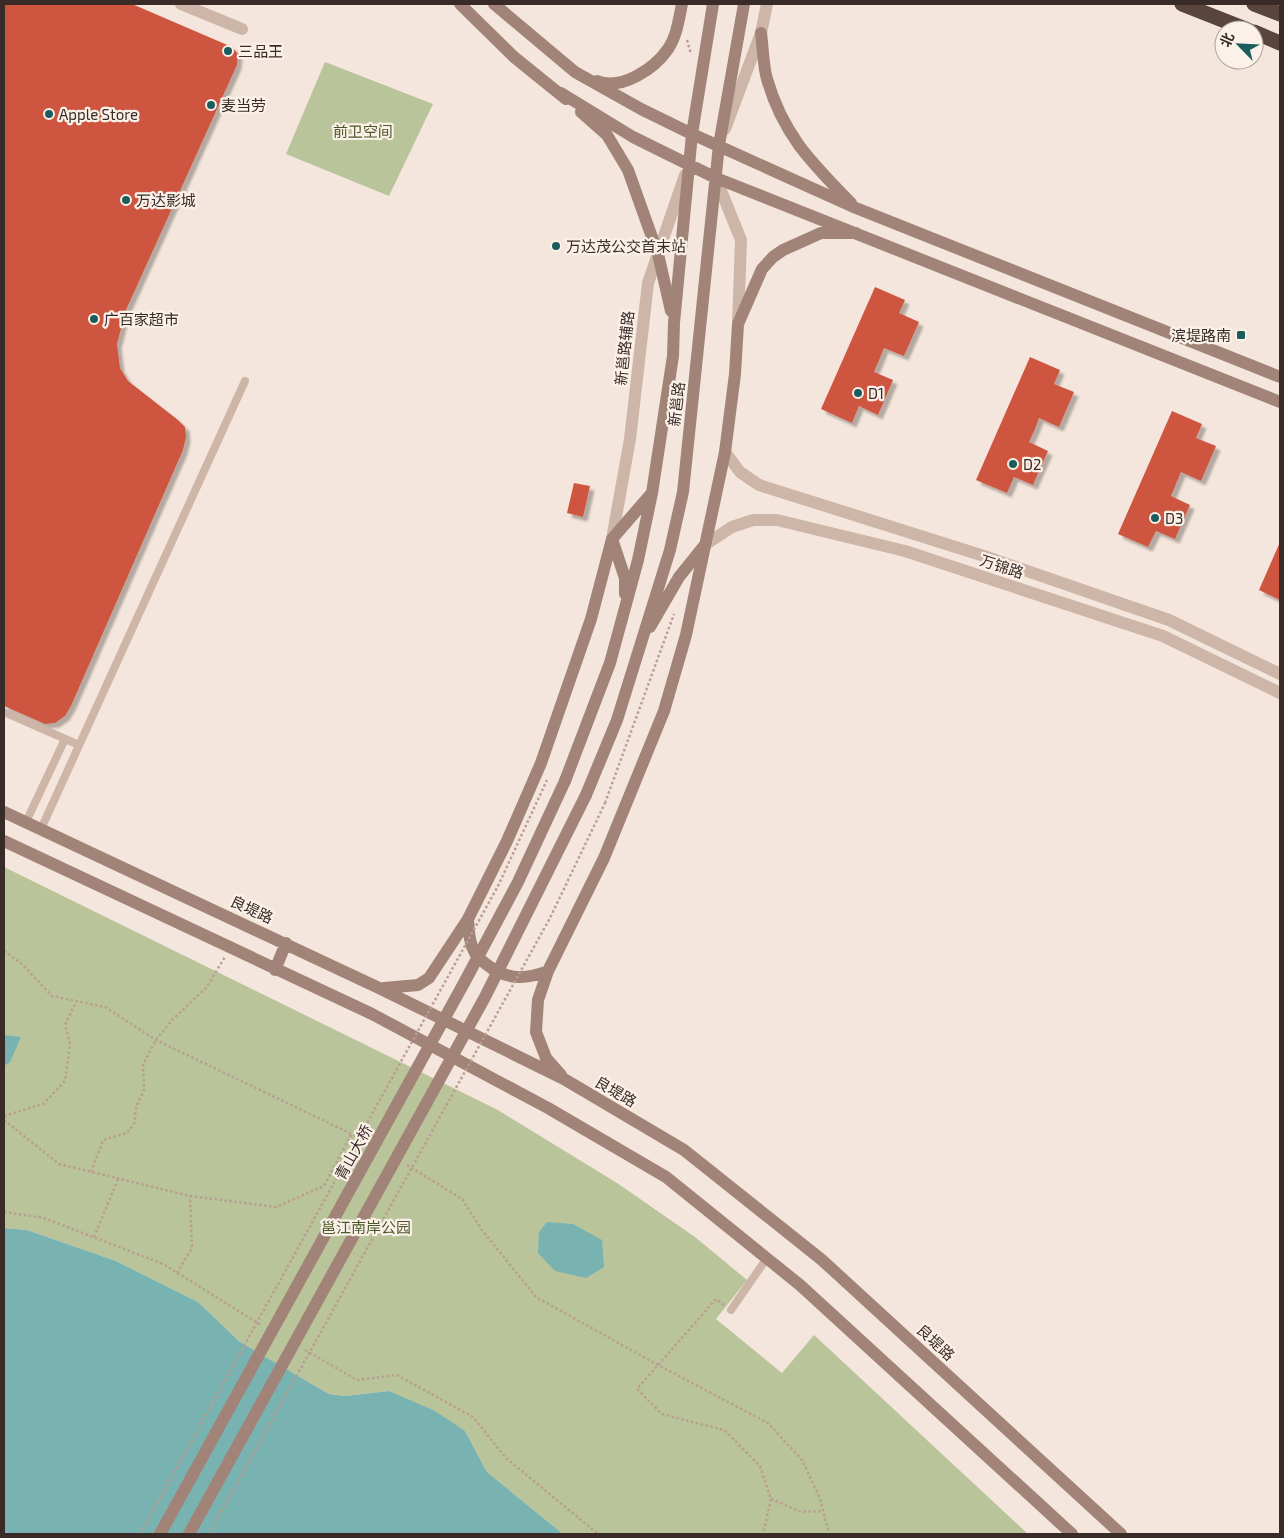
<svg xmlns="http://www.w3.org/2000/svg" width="1284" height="1538" font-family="'Exo 2','Noto Sans SC',sans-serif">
<defs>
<filter id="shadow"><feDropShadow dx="4.5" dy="4.5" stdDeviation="1" flood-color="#0004"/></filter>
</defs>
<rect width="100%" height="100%" fill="#f4e6dc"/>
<!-- green -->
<path fill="#b9c49a" d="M325,62l108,42 -44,92 -103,-42z
M4,867l492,242 121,74 78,54 52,43 -31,39 66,54 32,-38 214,199h-465l-76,-62 -22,-41 -76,-40 -44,5 -16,-2 -89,-52 -42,-40 -82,-41 -89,-31 -23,-2z"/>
<!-- water -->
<path fill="#79b3b1" d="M4,1035l17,2 -11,25 -6,4z
M547,1222l26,2 29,16 2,27 -18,11 -31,-7 -17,-18 1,-21z
M4,1228l23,2 89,31 82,41 42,40 89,52 16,2 44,-5 46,20 30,20 22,41 76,62h-559z"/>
<!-- building -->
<path fill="#ce563f" filter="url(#shadow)" d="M4,4h128l100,43 6,7 -1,11 -111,245 -9,34 3,24 8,13 50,39 7,7 1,10 -3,13 -112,256 -6,10 -10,7 -10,1 -41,-18z
M875,287l30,13 -6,13 20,9 -15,34 -20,-8 -4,10 -6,14 19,8 -15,35 -19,-9 -7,17 -31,-14z
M1030,357l30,13 -6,14 20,8 -15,35 -20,-9 -4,11 -6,13 19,9 -15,34 -19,-8 -7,16 -31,-13z
M1172,411l30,13 -6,14 20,8 -15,35 -20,-9 -10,24 19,9 -15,34 -19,-8 -8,16 -30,-13z
M574,483l16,3 -7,31 -16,-4z
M1280,542v58l-21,-10z"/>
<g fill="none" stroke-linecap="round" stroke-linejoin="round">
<!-- path -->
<path stroke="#b99f91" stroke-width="2.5" stroke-dasharray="2.5 2.5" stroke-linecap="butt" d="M687,40l4,14
M605,803l69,-189
M4,951l17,12 31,33 53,11 51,33 208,100
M4,1116l39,-12 22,-23 5,-37 -5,-19 11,-23
M4,1120l55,44 131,32 86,11 48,-21 28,-53
M407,1165l55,34 20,31 54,67 122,68 110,58 34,37 18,38 9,36
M91,1172l12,-32 24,-7 7,-9 2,-17 8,-17 -1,-26 13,-24 17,-21 33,-31 19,-31
M4,1212l40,6 119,46 98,61
M94,1237l24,-58
M177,1273l15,-25 -2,-52
M724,1305l-8,-6 -79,90 25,25 62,16 36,36 11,33 -8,35
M305,1350l52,30 40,-5 76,42 33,41 92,76
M771,1499l30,13 22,-1"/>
<!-- lane -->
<path stroke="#cdb5a7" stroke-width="8" d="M4,712l75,33
M26,822l39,-83
M41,829l204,-448
M731,1310l36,-52"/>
<!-- street -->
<path stroke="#cdb5a7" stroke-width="12" d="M181,4l61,25
M725,129l36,-96 6,-29
M716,178l25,62 -3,84
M725,452l15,20 19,13 225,71 185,64 111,54
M612,539l18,-100 18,-156 37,-108
M706,544l26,-17 21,-7h24l128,31 258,85 117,57"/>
<!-- secondary -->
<path stroke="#a18378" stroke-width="12" d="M460,4l54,53 52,42
M494,4l81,68 66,37 51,25 164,74 424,169
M761,33c2,15 2,32 6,46 16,56 45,84 84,124
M597,81c25,10 58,-13 71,-32 9,-13 11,-31 14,-45
M561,93l72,44 83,41 564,224
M581,112l26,23 21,35 30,84 13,57
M612,539l13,39v16
M650,627l29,-50 25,-31
M565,781l45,-118 28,-103 14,-67 21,-137 1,-33 18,-189 21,-130
M586,795l31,-75 53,-170 13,-58 36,-347 25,-141
M4,812l375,176 185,91 120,71 138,110 299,274
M4,841l368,173 176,94 118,69 134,108 272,249
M468,919c1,12 1,24 7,34 2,4 7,8 11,11 20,16 39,16 62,7
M275,970l11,-27
M384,988l34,-3 11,-7 39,-59 39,-78 34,-78 50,-144 21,-80 39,-45
M561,1075l-15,-17 -10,-26 2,-32 10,-29 56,-113 60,-147 22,-76 39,-183 10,-78 3,-50 24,-55 11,-12 10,-7 38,-17h35"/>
<!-- highway -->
<path stroke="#5a453e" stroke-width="15" d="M1182,4l66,26
M1254,4l26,10
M1254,32l26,11"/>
<!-- path-bridge -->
<path stroke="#b99f91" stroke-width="2.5" stroke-dasharray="2.5 2.5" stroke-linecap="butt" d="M140,1534l358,-648 49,-106
M209,1534l341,-616 55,-115"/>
<!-- secondary-bridge -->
<path stroke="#a18378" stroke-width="12" d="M160,1534l304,-551 54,-101 47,-101
M189,1534l296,-537 101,-202"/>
</g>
<!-- markers -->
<g fill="#1a5d5c" stroke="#fbf1e9" stroke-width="2">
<circle cx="228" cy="51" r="5"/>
<circle cx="211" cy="105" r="5"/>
<circle cx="49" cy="114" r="5"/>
<circle cx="126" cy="200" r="5"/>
<circle cx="556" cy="246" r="5"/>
<circle cx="94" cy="319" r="5"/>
<rect x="1236" y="330" width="10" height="10" rx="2.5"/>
<circle cx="858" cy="393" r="5"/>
<circle cx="1013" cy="464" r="5"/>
<circle cx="1155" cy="518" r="5"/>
</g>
<g text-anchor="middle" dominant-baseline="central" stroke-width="4.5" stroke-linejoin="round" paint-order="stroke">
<!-- poi labels -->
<g font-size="15" fill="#392c28" stroke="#fbf1e9" text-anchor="start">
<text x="238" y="51">三品王</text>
<text x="221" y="105">麦当劳</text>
<text x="59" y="114">Apple Store</text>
<text x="136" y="200">万达影城</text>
<text x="566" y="246">万达茂公交首末站</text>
<text x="104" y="319">广百家超市</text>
<text x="1231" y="335" text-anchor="end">滨堤路南</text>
<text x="868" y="393">D1</text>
<text x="1023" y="464">D2</text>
<text x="1165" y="518">D3</text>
</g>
<!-- park labels -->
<g font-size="15" fill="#4b592a" stroke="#fbf1e9">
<text x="363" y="131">前卫空间</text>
<text x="366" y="1227">邕江南岸公园</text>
</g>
<!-- street labels -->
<g font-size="15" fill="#392c28" stroke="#fbf1e9">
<text transform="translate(624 348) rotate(-84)">新邕路辅路</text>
<text transform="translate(676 404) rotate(-83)">新邕路</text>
<text transform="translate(1002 566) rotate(18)">万锦路</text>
<text transform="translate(252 909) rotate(25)">良堤路</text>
<text transform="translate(616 1091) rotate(30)">良堤路</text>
<text transform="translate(353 1152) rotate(-61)">青山大桥</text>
<text transform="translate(936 1342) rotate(43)">良堤路</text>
</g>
</g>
<!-- border -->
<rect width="1284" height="1538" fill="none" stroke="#392c28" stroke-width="10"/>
<!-- north arrow -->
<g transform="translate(1239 45) rotate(294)"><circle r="24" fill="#fbf1e9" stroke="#ada29c"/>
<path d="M0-4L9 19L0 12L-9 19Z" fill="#1a5d5c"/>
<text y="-8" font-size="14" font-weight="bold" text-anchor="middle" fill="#392c28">北</text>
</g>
</svg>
